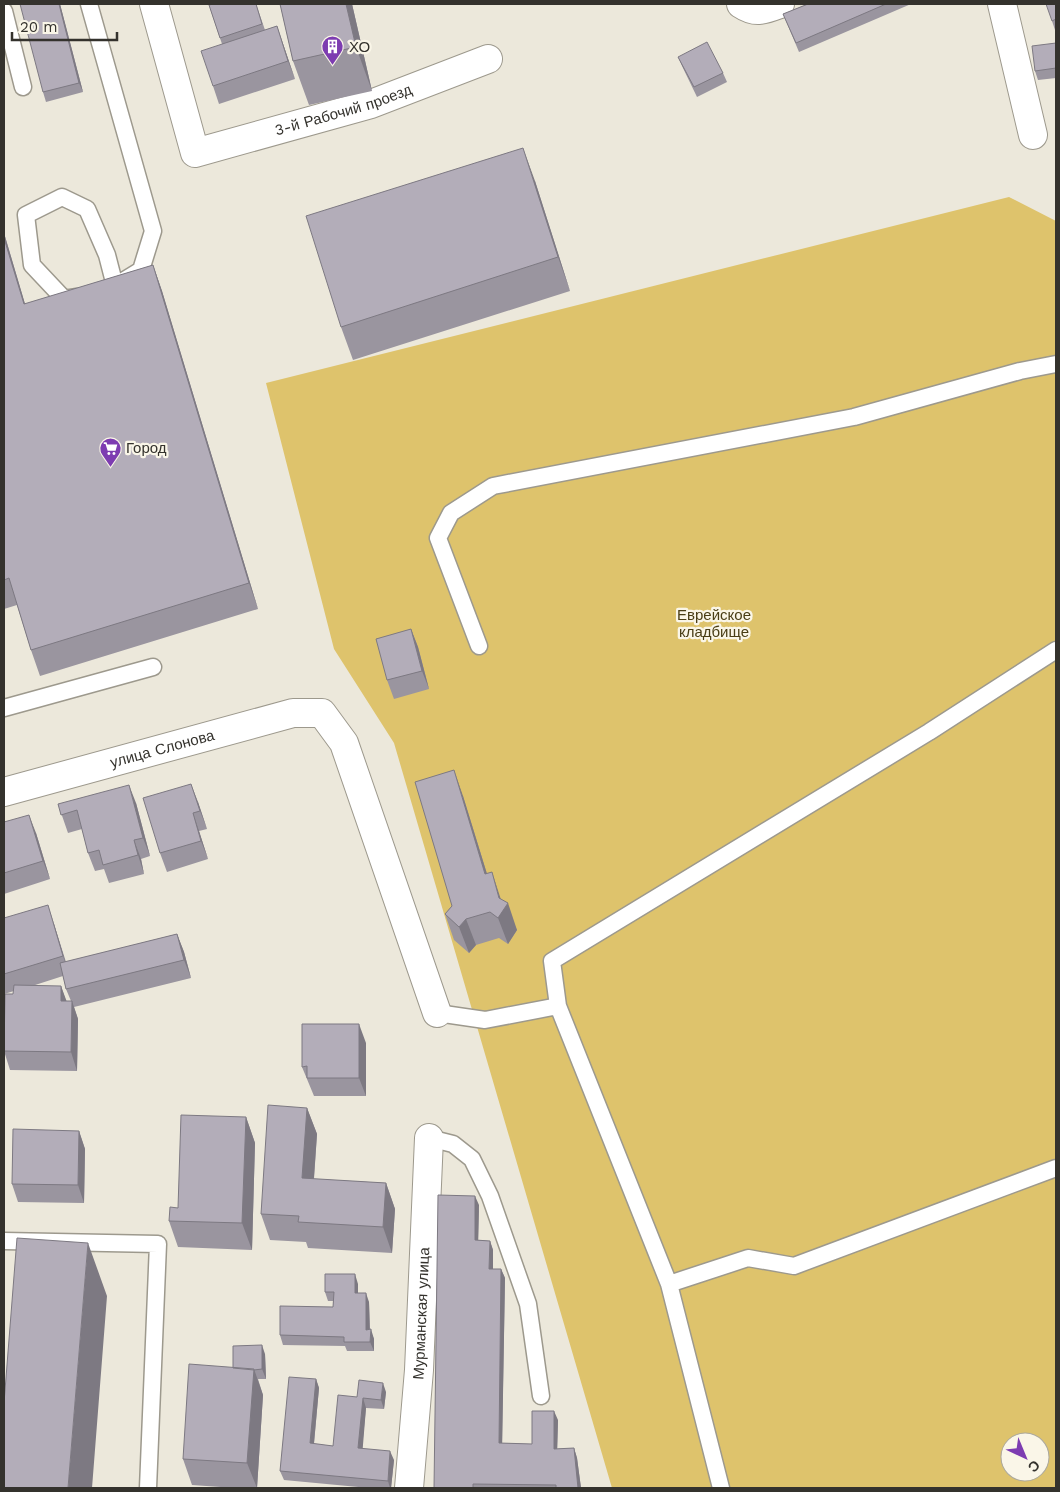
<svg xmlns="http://www.w3.org/2000/svg" width="1060" height="1492" font-family="'Work Sans',sans-serif">
<rect width="100%" height="100%" fill="#ece8db"/>
<!-- green -->
<path fill="#dec36c" fill-rule="evenodd" d="M1009,197l47,24v1267h-444l-218,-745 -60,-94 -68,-266zM1010,1442h30v30h-30z"/>
<g fill="none" stroke-linecap="round" stroke-linejoin="round">
<defs>
<path id="lane" d="M89,4l64,227 -12,39 -18,11
M4,11l19,76
M77,297l-13,2 -32,-34 -6,-50 36,-18 25,12 20,46 8,31
M479,646l-41,-108 13,-25 42,-27 361,-69 166,-46 36,-7
M4,708l149,-41
M558,1006l-6,-45 377,-229 127,-82
M437,1013l48,7 73,-14 111,278 52,204
M429,1138l24,6 19,15 18,37 38,108 13,92
M4,1241l154,3 -10,244
M669,1284l79,-26 46,8 262,-98"/>
<g id="street">
<path id="s1" d="M154,4l41,149 176,-49 117,-45"/>
<path d="M741,4c15,10 23,6 39,0"/>
<path d="M1002,4l31,131"/>
<path id="s2" d="M4,792l289,-79h29l22,30 93,270"/>
<path id="s3" d="M409,1488l10,-118 10,-232"/>
</g>
</defs>
<!-- lane casing -->
<use href="#lane" stroke="#9d998d" stroke-width="19"/>
<!-- street casing -->
<use href="#street" stroke="#9d998d" stroke-width="30"/>
<!-- lane -->
<use href="#lane" stroke="#fff" stroke-width="16"/>
<!-- street -->
<use href="#street" stroke="#fff" stroke-width="28"/>
</g>
<!-- wall -->
<path fill="#9a959f" fill-rule="evenodd" d="M60,4l23,88 -37,10 -3,-10z
M256,4l9,26 12,-4 18,53 -76,25 -6,-18 9,-42 -13,-39z
M280,4h72l20,87 -63,14 -16,-44z
M808,4h103l-112,48 -16,-38z
M1056,4v29l-4,-12z
M1056,43v35l-18,2 -3,-9z
M678,57l45,16 4,9 -30,15 -15,-31z
M535,181l35,110 -217,69 -12,-33z
M4,233l21,71 128,-39 9,26 96,318 -218,67 -9,-26 -14,-45 -13,4z
M411,629l7,18 11,42 -35,10 -7,-19z
M463,796l24,78 30,56 -9,14 -9,-6 -23,7 -7,8 -15,-13 -9,-26 7,-8z
M198,802l9,27 -8,2 9,28 -41,13 -7,-19z
M136,803l14,53 -9,3 3,15 -35,9 -5,-14 -9,2 -7,-18 -6,-24 -14,4 -10,-29z
M4,822l32,11 14,46 -46,15z
M4,918l50,6 12,38 111,-28 7,18 7,26 -117,29 4,12 -1,52 -67,-1 -6,-19 10,-60 -10,3zM63,976l3,13 5,12h-5l-5,-15h-29z
M366,1043v53h-52l-12,-29z
M307,1108l10,26 -3,45 72,4 9,26 -3,44 -84,-5 -2,-6 -36,-2 -9,-26z
M246,1117l9,26 -3,107 -74,-3 -9,-26 9,-13z
M79,1131l6,18 -1,54 -66,-1 -6,-18z
M479,1205l-1,35 12,1 3,9v19h8l4,9 -3,165 30,1 26,-24 -1,29 17,-1 3,10 4,30h-147z
M358,1284v9l11,9 1,28 4,9v12h-27l-2,-5 -62,-1 -3,-10 53,-28v-6h-5l-3,-9z
M265,1354l1,25h-8l5,16 -6,93h-22l-43,-3 -9,-26 50,-91z
M316,1379l3,9 -5,56 19,2 24,-49 29,-5 -2,17 -18,-1 -4,40 32,12 -3,28h-22l-85,-8 -4,-9z"/>
<!-- shaded-wall -->
<path fill="#7d7982" d="M59,4h1l23,88 -4,-9z
M346,4h6l20,87 -16,-44z
M277,26l6,18 12,35 -7,-18z
M523,148l12,33 35,110 -12,-34z
M4,233l29,98 -9,-27 -20,-66z
M153,265l9,26 96,318 -9,-26z
M411,629l7,18 11,42 -7,-18z
M454,770l9,26 32,104 -10,-26z
M191,784l7,18 9,27 -7,-18z
M129,785l7,18 14,53 -7,-18z
M193,813l6,18 9,28 -7,-18z
M29,815l7,18 14,46 -7,-18z
M134,840l7,19 3,15 -6,-19z
M492,872l12,37 4,-6 9,27 -9,14 -10,-26 1,-20z
M48,905l6,19 15,50 -6,-18z
M466,919l10,26 -7,8 -10,-26z
M177,934l7,18 7,26 -7,-18z
M61,986l7,19 -7,-4z
M72,1001l6,18 -1,52 -6,-19z
M359,1024l7,19v53l-7,-18z
M307,1108l10,26 -5,70 -10,-26z
M246,1117l9,26 -3,107 -10,-27z
M79,1131l6,18 -1,54 -6,-18z
M386,1183l9,26 -3,44 -9,-26z
M475,1196l4,9 -1,45 -3,-10z
M490,1241l3,9v29l-4,-10z
M88,1243l19,53 -15,192h-24z
M501,1269l4,9 -3,175 -3,-10z
M355,1274l3,10v18l-3,-9z
M366,1293l3,9 1,37 -4,-9z
M371,1329l3,10v12l-4,-9z
M262,1345l3,9 1,25 -4,-10z
M254,1369l9,26 -6,93 -10,-25z
M316,1379l3,9 -6,65 -3,-10z
M383,1383l3,9 -2,17 -3,-9z
M363,1398l3,10 -4,49 -4,-9z
M554,1411l4,9 -1,38 -3,-9z
M574,1448l3,10 4,30h-3z
M390,1451l4,9 -3,28h-1l-2,-7z"/>
<!-- building -->
<path fill="#b3adb9" stroke="#7d7982" d="M20,4h39l20,79 -36,9z
M213,4h43l6,20 -42,14 -11,-33z
M280,4h66l10,43 -63,14z
M808,4h78l-90,39 -13,-29z
M1046,4h10v15l-4,2z
M277,26l11,35 -75,25 -12,-35z
M707,42l16,31 -29,14 -16,-30z
M1056,43v25l-21,3 -3,-25z
M523,148l35,109 -217,70 -35,-111z
M4,238l20,66 129,-39 96,318 -218,67 -22,-72 -5,2z
M411,629l11,42 -35,9 -11,-41z
M454,770l31,104 7,-2 7,26 9,5 -10,15 -8,-6 -24,7 -7,8 -14,-13 7,-8 -37,-124z
M191,784l9,27 -7,2 8,28 -41,12 -17,-55z
M129,785l14,53 -9,2 4,15 -35,10 -4,-15 -11,3 -11,-43 -16,5 -3,-11z
M29,815l14,46 -39,12v-51z
M48,905l15,51 -59,18v-56z
M177,934l7,26 -118,29 -6,-26z
M14,985l47,1v15h11l-1,51 -67,-1 1,-57h8z
M302,1024h57v54h-52v-12l-5,1z
M268,1105l39,3 -5,70 84,5 -3,44 -85,-5 1,-6 -38,-2z
M181,1115l65,2 -4,106 -73,-2 1,-14 8,1z
M13,1129l66,2 -1,54 -66,-1z
M438,1195l37,1v44l15,1 -1,28h12l-2,174 33,1v-33h22v38l20,-1 4,40h-22v-3l-83,-1v4h-39z
M17,1238l71,5 -20,245h-64v-85z
M325,1274h30v19h11v37l5,-1 -1,13h-26v-5l-64,-2v-29l53,1 1,-15h-9z
M262,1345v24l-8,1 -21,-2v-22z
M189,1364l65,5 -7,94 -64,-4z
M289,1377l27,2 -6,64 23,3 5,-51 19,2 2,-17 24,3 -2,17 -18,-2 -5,50 32,3 -2,30 -108,-10z"/>
<!-- icons -->
<defs>
<symbol id="building-pin" viewBox="-11 -11 22 30"><path d="M0 17L-7.5 6A9.5 9.5 0 1 1 7.5 6Z" fill="#7d3cb1" stroke="#faf6e8"/><path d="M-4-6H4V6H1V3H-1V6H-4ZM-2.5-4.3h1.7v1.8h-1.7ZM.8-4.3h1.7v1.8H.8ZM-2.5-1h1.7V.8h-1.7ZM.8-1h1.7V.8H.8Z" fill="#fff"/></symbol>
<symbol id="supermarket-pin" viewBox="-11 -11 22 30"><path d="M0 17L-7.5 6A9.5 9.5 0 1 1 7.5 6Z" fill="#7d3cb1" stroke="#faf6e8"/><path d="M-6-5.5h2.5l.6 2H6L4.5 2H-2.5L-4.4-4H-6ZM-1.5 3.2a1.3 1.3 0 1 0 .1 0ZM3 3.2a1.3 1.3 0 1 0 .1 0Z" fill="#fff"/></symbol>
</defs>
<g fill-rule="evenodd">
<use href="#building-pin" x="320" y="34" width="25" height="34"/>
<use href="#supermarket-pin" x="98" y="436" width="25" height="34"/>
</g>
<g text-anchor="middle" dominant-baseline="central" stroke-width="4.5" stroke-linejoin="round" paint-order="stroke">
<!-- poi labels -->
<g font-size="15" fill="#34322d" stroke="#faf6e8" text-anchor="start">
<text x="349" y="47">ХО</text>
<text x="126" y="448">Город</text>
</g>
<!-- street labels -->
<g font-size="15" fill="#34322d" stroke="#faf6e8">
<text stroke="none"><textPath href="#s1" startOffset="309">3-й Рабочий проезд</textPath></text>
<text stroke="none"><textPath href="#s2" startOffset="164">улица Слонова</textPath></text>
<text stroke="none"><textPath href="#s3" startOffset="175">Мурманская улица</textPath></text>
</g>
<!-- park labels -->
<g font-size="15" fill="#493d15" stroke="#faf6e8">
<text x="714" y="615">Еврейское<tspan x="714" dy="17">кладбище</tspan></text>
</g>
</g>
<!-- border -->
<rect width="1060" height="1492" fill="none" stroke="#34322d" stroke-width="10"/>
<!-- north arrow -->
<g transform="translate(1025 1457) rotate(136)"><circle r="24" fill="#faf6e8" stroke="#aba89d"/>
<path d="M0-4L9 19L0 12L-9 19Z" fill="#7d3cb1"/>
<text y="-8" font-size="14" font-weight="bold" text-anchor="middle" fill="#34322d">С</text>
</g>
<!-- scale -->
<path d="M12 32v8h105v-8" fill="none" stroke="#34322d" stroke-width="2.5"/>
<text x="20" y="32" font-size="15" fill="#34322d" stroke="#faf6e8" stroke-width="4" paint-order="stroke">20 m</text>
</svg>
